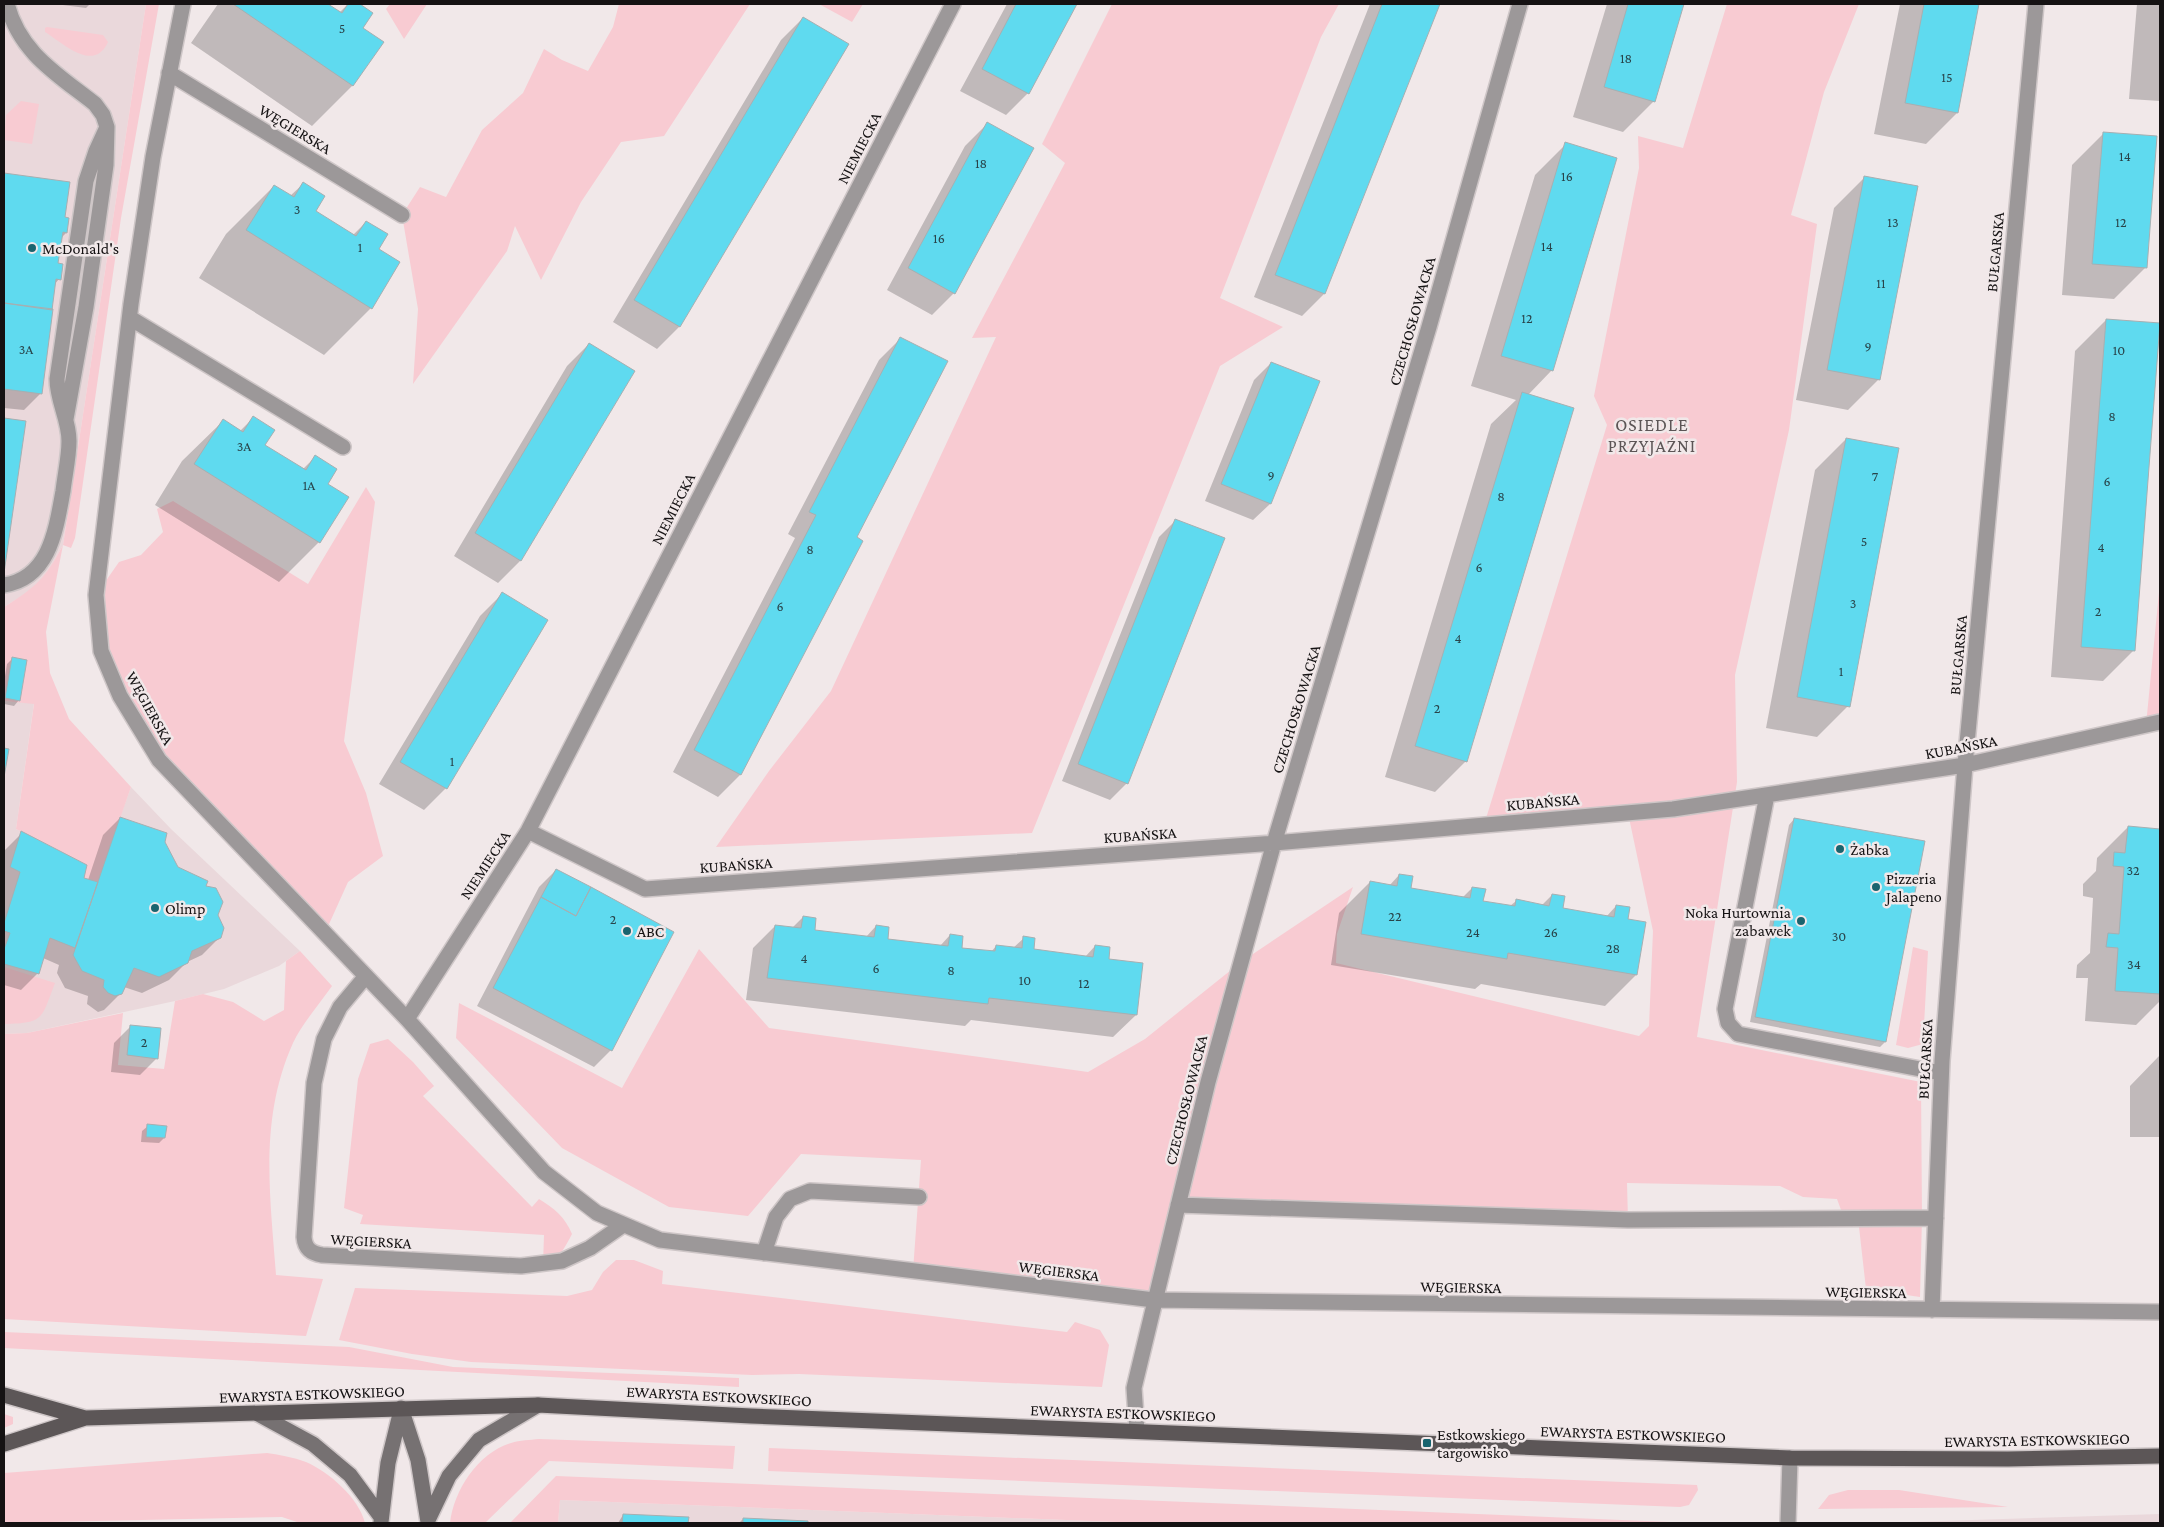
<svg xmlns="http://www.w3.org/2000/svg" width="2164" height="1527" font-family="'Crimson Pro',serif">
<rect width="100%" height="100%" fill="#f1e8e9"/>
<!-- built -->
<path fill="#ead8db" d="M4,4h142l-83,541 -13,24 -17,20 -29,18z
M4,701l30,2 -18,126 71,36 33,-48 11,-30 40,42 129,122 -21,15 -55,23 -49,12 -148,32 -23,1z
M560,1500l581,23h-583z
M2160,1514v9h-281z"/>
<!-- green -->
<path fill="#f8cbd2" d="M146,4h13l-38,214 -46,320 -4,10 -8,-3 -17,87 4,41 19,46 62,68 -33,95 -14,-4 3,-13 -71,-36 18,-125 -30,-3v-94c32,-20 41,-28 59,-62z
M390,4h37l-23,35 -18,-30z
M619,4h131l-86,132 -43,6 -40,60 -40,78 -26,-54 -8,25 -94,133 5,-75 -16,-94 18,-28 26,10 36,-67 41,-37 21,-44 18,11 26,11 25,-44z
M819,4h44l-11,18z
M1112,4h227l-18,33 -101,261 63,29 -63,39 -188,467 -316,14 53,-76 62,-80 165,-354 -24,1 93,-175 -23,-19z
M1727,4h132l-35,88 -33,123 26,9 -28,206 -54,245 2,107 -40,255 224,45 1,136 -2,79 -54,-8 -8,-71h-14l-7,-19 -34,-2 -23,-11 -153,-3 1,37 -450,-15 -24,95 -241,-29 8,-111 -120,-6 -53,62 -79,-9 -107,-59 -106,-110 3,-35 163,85 77,-139 70,79 319,44 57,-33 96,-77 112,-75 -16,47 -1,29 303,73 10,-10 4,-95 -25,-118 -144,12 123,-400 -13,-29 45,-228 -1,-32 45,12z
M47,27l56,8 5,7c-14,31 -44,2 -63,-10v-4z
M21,101l18,3 -7,40 -28,-4 2,-25z
M366,487l9,15 -31,239 22,52 17,63 -35,26 -23,51 -166,-173 -58,-109 -5,-56 23,-33 22,-7 22,-23 -6,-23 16,-8 135,83z
M2160,582v140l-14,3z
M1913,947l15,4 -5,93 -15,4 -12,-3z
M300,951l32,35c-12,17 -30,38 -39,57 -34,76 -23,151 -17,232l47,4 -17,57 -302,-17v-285l23,-1 96,-20 -5,52 46,4 11,-68 28,-7 30,8 31,19 20,-11 2,-49z
M4,967l51,16c-14,36 -10,40 -51,41z
M388,1039l25,23 21,24 -11,10 109,111 7,-8c15,9 26,18 33,35 -7,13 -13,27 -29,30l1,-29 -184,-11 3,-9 -19,-7 14,-129 12,-35z
M616,1260h18l29,11 -1,13 405,48 8,-10 25,8 9,15 -7,42 -303,-13 -47,1 -281,-13 -59,-8 -73,-14 16,-52 212,8 25,-6 11,-18z
M4,1332l345,15 104,20 286,11v9l-735,-39z
M4,1414l9,3v7l-9,4z
M539,1439l196,7 -2,23 -184,-8 -64,62h-35c4,-33 28,-70 61,-80 9,-3 19,-3 28,-4z
M769,1448l928,37 1,5 -9,15 -9,2 -912,-36z
M267,1453c13,2 26,4 39,9 23,10 53,36 59,61h-65l-18,-6 -278,6v-50z
M556,1476l25,1 1114,46h-554l-581,-23 -2,23h-48z
M1848,1490h51l109,17 -190,2 11,-14z"/>
<!-- shadow -->
<path fill="#0003" d="M55,4h35l-4,4z
M218,4h107l14,9 9,-9h9l15,10 -10,14 20,14 -30,44 -40,40 -121,-83z
M1007,4h69l-48,89 -22,22 -46,-24z
M1370,4h69l-115,290 -22,22 -48,-19z
M1607,4h76l-29,97 -31,31 -50,-15z
M1900,4h78l-21,109 -31,31 -52,-10z
M2137,4h23v97l-31,-2z
M803,18l-124,309 -22,22 -44,-27 168,-282z
M987,124l-33,169 -22,22 -45,-25 78,-144z
M2103,134l52,4 -10,130 -31,31 -52,-4 10,-130z
M1566,144l-14,226 -24,25 -62,366 -31,31 -50,-15 106,-353 25,-24 -45,-14 64,-211z
M4,174l64,9 -4,35 2,15 -5,5 -4,26 2,15 -5,6 -14,109 -16,16 -20,-2z
M1865,177l14,202 -31,31 -52,-10 38,-192z
M303,184l11,27 39,24 13,-13 11,27 -6,59 -47,47 -125,-77 27,-44 48,-48 16,10z
M2106,320l28,330 -31,31 -52,-4 24,-326z
M901,338l-46,199 7,4 -122,234 -22,22 -45,-25 122,-234 -7,-4 91,-174z
M589,344l45,27 -114,190 -22,22 -44,-27 113,-190z
M1271,363l-1,141 -17,16 -48,-19 49,-121z
M253,418l11,28 38,24 13,-13 11,27 -7,58 -40,40 -124,-77 27,-44 41,-40 17,10z
M4,419l20,3 -20,142z
M1846,439l2,267 -31,31 -51,-9 49,-258z
M1176,520l-49,263 -17,17 -48,-19 97,-244z
M502,594l44,26 -100,168 -22,22 -45,-26 101,-168z
M12,659l7,41 -5,6 -10,-2v-22l3,-18z
M120,818l43,24 14,26 27,19 13,28 2,23 -17,17 -15,7 -18,18 -27,13 -18,-6 -3,6 -17,17 -6,2 -11,-8 1,-8 -23,-8 -8,-15 2,-8 -16,-7 -5,15 -17,17 -17,-5 1,-135 17,-17 61,46 5,1 15,-45z
M1794,819l91,223 -5,5 -130,-25 39,-197z
M2128,827l32,3v171l-24,24 -51,-4 3,-43h-12l1,-13 13,-12 3,-55 -10,-2v-12l13,-13 1,-13z
M556,870l55,180 -17,17 -117,-61 62,-119z
M1399,875l11,14 52,9 10,-10 10,14 28,4 6,-5 26,4 10,-10 10,14 44,8 10,-11 11,14 17,3 -8,52 -31,31 -124,-22 -6,5 -144,-24 8,-52 31,-31 19,4z
M803,917l10,14 53,6 10,-11 10,14 54,6 10,-11 11,14 30,3 5,-6 17,2 11,-10 9,12 52,7 10,-11 13,14 28,55 -23,22 -142,-17 -6,6 -219,-26 7,-52 22,-22 17,2z
M131,1026l26,32 -17,17 -29,-3 3,-29z
M2160,1055v82h-30v-51z
M148,1126l16,12 -5,5 -18,-1 1,-11z
M623,1515l64,3v5h-69z
M743,1519l64,3v1h-68z"/>
<!-- building -->
<path fill="#5fdaef" stroke="#a7afb1" d="M233,4h95l14,9 6,-9h12l13,9 -10,15 21,14 -31,44z
M1016,4h61l-48,90 -47,-25z
M1382,4h58l-115,290 -50,-19z
M1628,4h56l-29,98 -51,-15z
M1924,4h55l-21,109 -53,-10z
M803,17l46,27 -169,283 -46,-27z
M987,122l47,26 -79,146 -47,-26z
M2103,132l54,4 -10,132 -55,-4z
M1565,142l52,16 -64,213 -52,-15z
M4,173l66,9 -5,35 4,1 -2,15 -4,-1 -5,31 5,1 -2,16 -5,-1 -4,31 -48,-7z
M1864,176l54,10 -38,194 -53,-10z
M303,182l22,14 -9,15 40,25 10,-15 22,13 -9,15 21,13 -28,47 -126,-79 28,-45 20,12z
M4,303l49,6 -11,85 -38,-5z
M2106,319l54,4 -25,328 -54,-4z
M900,337l48,24 -91,176 6,4 -122,234 -47,-25 122,-235 -7,-3z
M589,343l46,28 -114,190 -46,-28z
M1271,362l49,19 -49,123 -50,-20z
M1522,392l52,16 -107,354 -52,-16z
M253,416l22,14 -10,15 41,25 9,-15 22,14 -9,15 21,13 -29,46 -126,-79 29,-45 20,13z
M4,418l22,3 -22,152z
M1846,438l53,10 -49,259 -53,-10z
M1175,519l50,19 -97,246 -50,-20z
M502,592l46,28 -101,169 -47,-27z
M12,657l15,3 -7,41 -15,-3z
M4,748l5,1 -5,28z
M120,817l47,16 -2,9 13,25 30,14 -2,5 10,2 7,14 -5,13 6,13 -3,10 -29,13 -4,12 -29,14 -25,-9 -12,26 -7,2 -7,-3 -5,-6 1,-7 -22,-9 -9,-16z
M1794,818l131,23 -39,201 -131,-25z
M2128,826l32,3v165l-45,-3 3,-43 -12,-1 2,-14 11,1 5,-67 -11,-1 1,-14 11,1z
M21,831l66,34 -3,13 14,4 -23,66 -25,-10 -11,36 -35,-10v-15l6,-16 -6,-2v-8l16,-51 -10,-5z
M556,869l35,18 -15,29 -35,-19z
M1399,874l14,2 -2,12 59,10 2,-11 14,2 -3,12 32,5 1,-7 33,7 3,-12 13,2 -2,12 51,9 2,-12 14,2 -2,12 18,3 -9,53 -129,-22 -1,6 -146,-25 9,-53 27,5z
M591,887l83,45 -62,119 -119,-63 48,-91 35,19z
M803,916l13,2 -1,12 59,7 2,-12 13,2 -1,12 60,7 2,-12 13,2 -1,12 33,3 1,-6 26,3 1,-12 12,2 -1,11 59,8 2,-12 15,2 -1,12 34,4 -6,52 -148,-17 -1,6 -221,-26 8,-53 26,3z
M130,1025l31,3 -3,31 -31,-4z
M147,1124l20,2 -2,12 -19,-1z
M623,1514l66,3 -1,6h-66z
M743,1518l65,3v2h-65z"/>
<g fill="none" stroke-linecap="round" stroke-linejoin="round">
<defs>
<path id="lane" d="M7,4c13,49 50,70 88,100l8,11 4,12 -1,38 -20,142 -20,112
M4,585c46,-7 52,-56 59,-94 2,-17 6,-34 6,-50 0,-22 -12,-40 -12,-62l29,-198 10,-30 11,-24"/>
<path id="street" d="M183,4l-30,153 -22,147 -35,291 5,56 19,45 39,64 248,259 137,153 53,41 63,27 494,60 1006,12
M169,73l233,142
M130,318l213,129
M1767,795l-42,214 3,14 10,11 203,39
M528,831l117,58 629,-46 399,-34 292,-44 195,-43
M366,976l-26,31 -16,32 -10,44 -10,154c1,12 7,16 18,18l199,11 41,-5 28,-13 33,-23
M407,1019l121,-188 425,-827
M1178,1205l450,15 308,-2
M764,1253l12,-36 14,-18 20,-8 109,6
M1932,1310l10,-249 23,-296 71,-761
M1137,1431l-3,-43 74,-306 66,-239 155,-516 91,-323
M1788,1523l2,-65"/>
<path id="secondary" d="M401,1408l17,52 10,62
M258,1414l55,30 37,31 31,42
M428,1520l21,-44 30,-36 59,-35
M381,1522l7,-59 13,-53"/>
<path id="primary" d="M4,1395l81,23
M4,1444l81,-26 453,-13 213,11 1039,42 218,1 152,-3"/>
</defs>
<!-- lane casing -->
<use href="#lane" stroke="#cec6c7" stroke-width="18"/>
<!-- street casing -->
<use href="#street" stroke="#cec6c7" stroke-width="18"/>
<!-- secondary casing -->
<use href="#secondary" stroke="#cec6c7" stroke-width="18"/>
<!-- primary casing -->
<use href="#primary" stroke="#cec6c7" stroke-width="18"/>
<!-- lane -->
<use href="#lane" stroke="#9c9899" stroke-width="15"/>
<!-- street -->
<use href="#street" stroke="#9c9899" stroke-width="15"/>
<!-- secondary -->
<use href="#secondary" stroke="#767172" stroke-width="15"/>
<!-- primary -->
<use href="#primary" stroke="#5c5657" stroke-width="15"/>
</g>
<!-- markers -->
<g fill="#19646f" stroke="#f1e8e9" stroke-width="2">
<circle cx="32" cy="248" r="5"/>
<circle cx="1840" cy="849" r="5"/>
<circle cx="1876" cy="887" r="5"/>
<circle cx="155" cy="908" r="5"/>
<circle cx="1801" cy="921" r="5"/>
<circle cx="627" cy="931" r="5"/>
<rect x="1422" y="1438" width="10" height="10" rx="2.5"/>
</g>
<g text-anchor="middle" dominant-baseline="central" stroke-width="5" stroke-linejoin="round" paint-order="stroke">
<!-- number labels -->
<g font-size="14" fill="#28444a">
<text x="342" y="28">5</text>
<text x="1626" y="58">18</text>
<text x="1947" y="77">15</text>
<text x="2125" y="156">14</text>
<text x="981" y="163">18</text>
<text x="1567" y="176">16</text>
<text x="297" y="209">3</text>
<text x="1893" y="222">13</text>
<text x="2121" y="222">12</text>
<text x="939" y="238">16</text>
<text x="1547" y="246">14</text>
<text x="360" y="247">1</text>
<text x="1881" y="283">11</text>
<text x="1527" y="318">12</text>
<text x="1868" y="346">9</text>
<text x="26" y="349">3A</text>
<text x="2119" y="350">10</text>
<text x="2112" y="416">8</text>
<text x="244" y="446">3A</text>
<text x="1271" y="475">9</text>
<text x="1875" y="476">7</text>
<text x="2107" y="481">6</text>
<text x="309" y="485">1A</text>
<text x="1501" y="496">8</text>
<text x="1864" y="541">5</text>
<text x="2101" y="547">4</text>
<text x="810" y="549">8</text>
<text x="1479" y="567">6</text>
<text x="1853" y="603">3</text>
<text x="780" y="606">6</text>
<text x="2098" y="611">2</text>
<text x="1458" y="638">4</text>
<text x="1841" y="671">1</text>
<text x="1437" y="708">2</text>
<text x="452" y="761">1</text>
<text x="2133" y="870">32</text>
<text x="1395" y="916">22</text>
<text x="613" y="919">2</text>
<text x="1473" y="932">24</text>
<text x="1551" y="932">26</text>
<text x="1839" y="936">30</text>
<text x="1613" y="948">28</text>
<text x="804" y="958">4</text>
<text x="2134" y="964">34</text>
<text x="876" y="968">6</text>
<text x="951" y="970">8</text>
<text x="1025" y="980">10</text>
<text x="1084" y="983">12</text>
<text x="144" y="1042">2</text>
</g>
<!-- street labels -->
<g font-size="16" fill="#151213" stroke="#f1e8e9">
<text transform="translate(295 129) rotate(31)">WĘGIERSKA</text>
<text transform="translate(859 148) rotate(-63)">NIEMIECKA</text>
<text transform="translate(1995 252) rotate(-85)">BUŁGARSKA</text>
<text transform="translate(1412 321) rotate(-74)">CZECHOSŁOWACKA</text>
<text transform="translate(673 509) rotate(-63)">NIEMIECKA</text>
<text transform="translate(1958 655) rotate(-85)">BUŁGARSKA</text>
<text transform="translate(150 708) rotate(61)">WĘGIERSKA</text>
<text transform="translate(1296 709) rotate(-73)">CZECHOSŁOWACKA</text>
<text transform="translate(1961 747) rotate(-11)">KUBAŃSKA</text>
<text transform="translate(1543 802) rotate(-5)">KUBAŃSKA</text>
<text transform="translate(1140 835) rotate(-4)">KUBAŃSKA</text>
<text transform="translate(485 865) rotate(-57)">NIEMIECKA</text>
<text transform="translate(736 865) rotate(-4)">KUBAŃSKA</text>
<text transform="translate(1925 1059) rotate(-87)">BUŁGARSKA</text>
<text transform="translate(1186 1100) rotate(-76)">CZECHOSŁOWACKA</text>
<text transform="translate(371 1241) rotate(3)">WĘGIERSKA</text>
<text transform="translate(1059 1271) rotate(7)">WĘGIERSKA</text>
<text transform="translate(1461 1287) rotate(1)">WĘGIERSKA</text>
<text transform="translate(1866 1292) rotate(1)">WĘGIERSKA</text>
<text transform="translate(312 1394) rotate(-2)">EWARYSTA ESTKOWSKIEGO</text>
<text transform="translate(719 1396) rotate(3)">EWARYSTA ESTKOWSKIEGO</text>
<text transform="translate(1123 1413) rotate(2)">EWARYSTA ESTKOWSKIEGO</text>
<text transform="translate(1633 1434) rotate(2)">EWARYSTA ESTKOWSKIEGO</text>
<text transform="translate(2037 1440) rotate(-1)">EWARYSTA ESTKOWSKIEGO</text>
</g>
<!-- poi labels -->
<g font-size="16" fill="#151213" stroke="#f1e8e9" text-anchor="start">
<text x="42" y="248">McDonald's</text>
<text x="1850" y="849">Żabka</text>
<text x="1886" y="878">Pizzeria<tspan x="1886" dy="18">Jalapeno</tspan></text>
<text x="165" y="908">Olimp</text>
<text x="1791" y="912" text-anchor="end">Noka Hurtownia<tspan x="1791" dy="18">zabawek</tspan></text>
<text x="637" y="931">ABC</text>
<text x="1437" y="1434">Estkowskiego<tspan x="1437" dy="18">targowisko</tspan></text>
</g>
<!-- neighbourhood labels -->
<g font-size="18" letter-spacing="1" fill="#5c5556" stroke="#f1e8e9">
<text x="1652" y="425">OSIEDLE<tspan x="1652" dy="21">PRZYJAŹNI</tspan></text>
</g>
</g>
<!-- border -->
<rect width="2164" height="1527" fill="none" stroke="#151213" stroke-width="10"/>
</svg>
